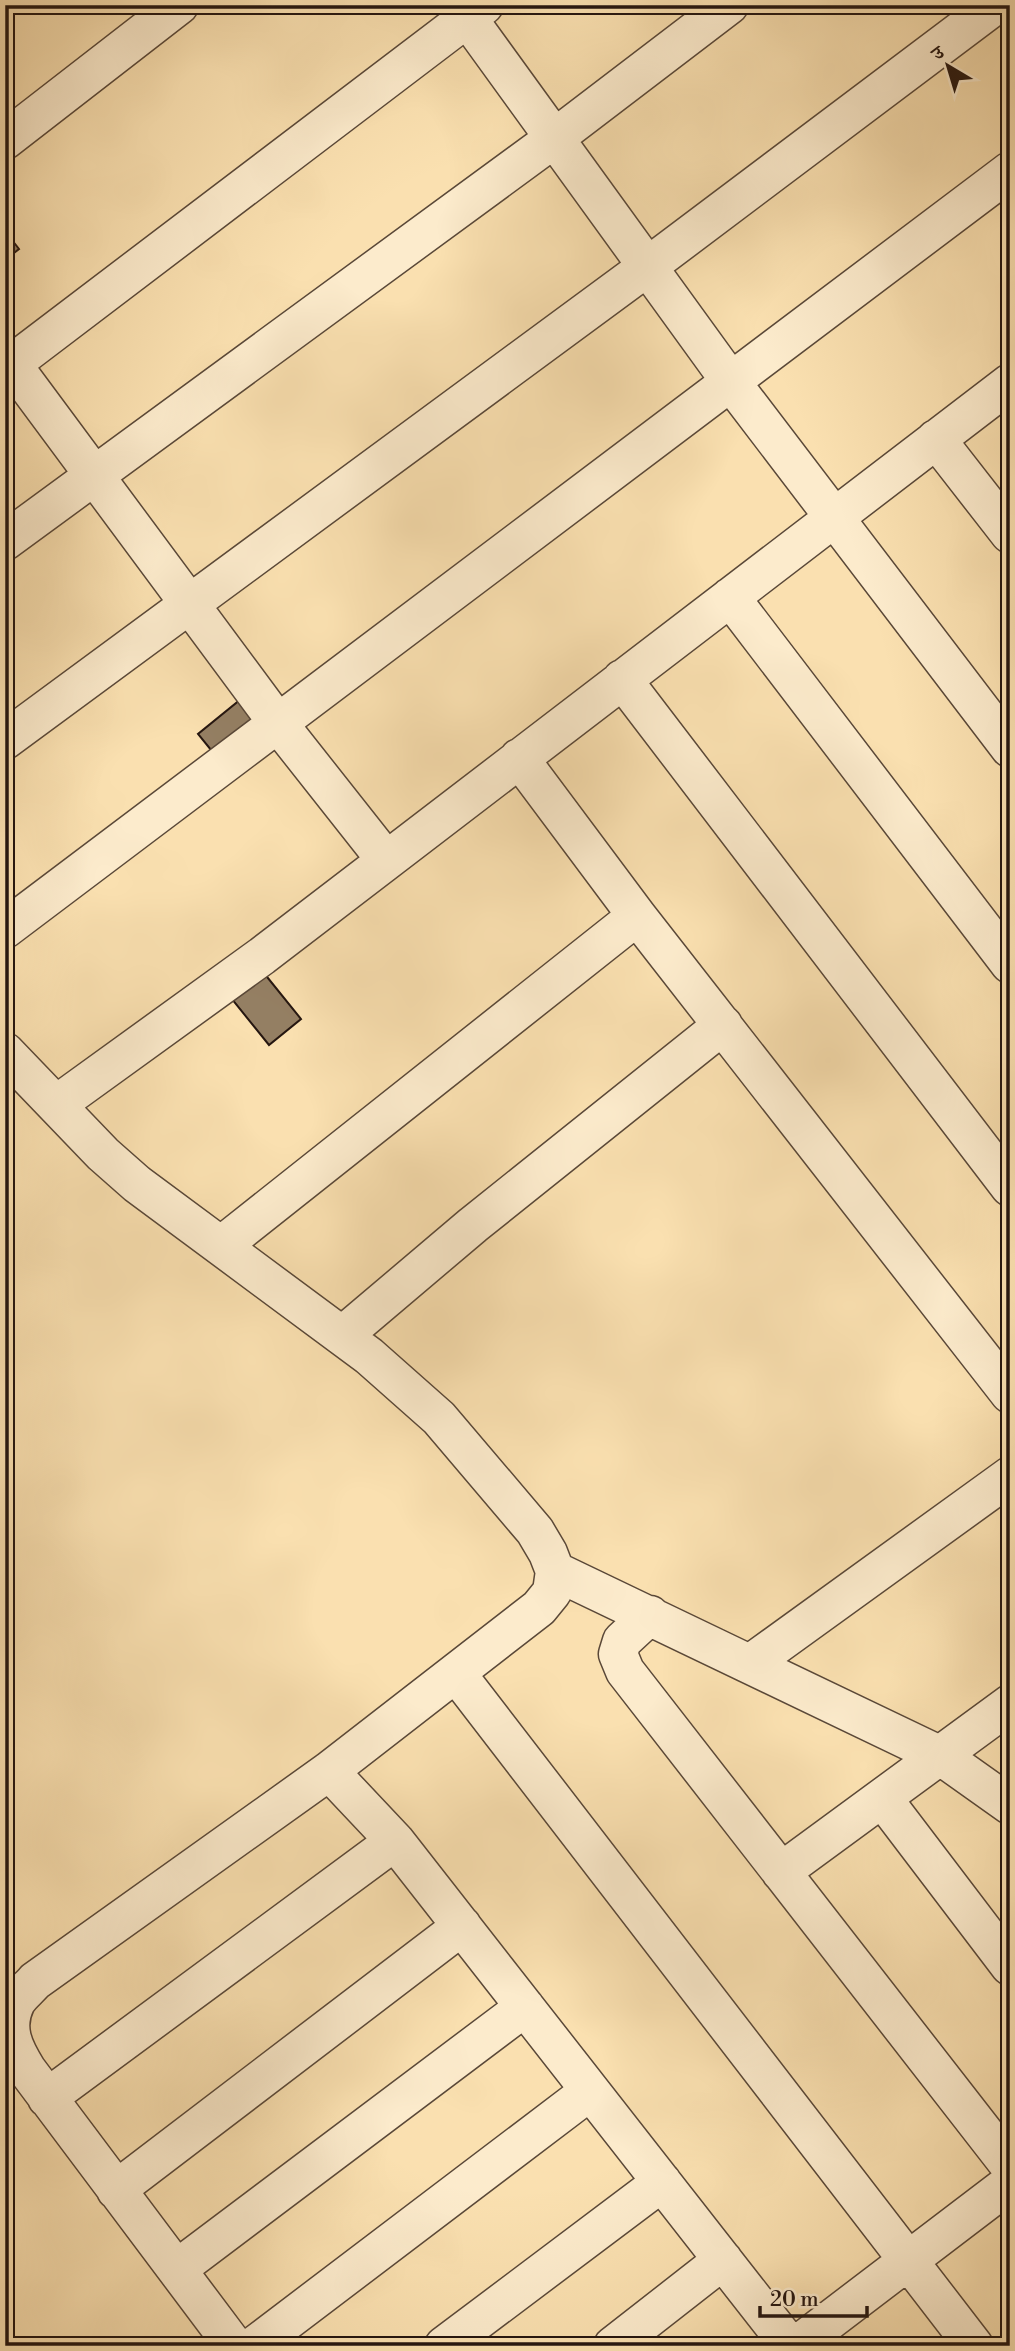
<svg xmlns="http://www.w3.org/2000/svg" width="1015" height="2351" font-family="'Libre Bodoni','Noto Serif Devanagari',serif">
<rect width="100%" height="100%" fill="#fae0b0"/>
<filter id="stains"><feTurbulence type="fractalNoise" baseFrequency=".00286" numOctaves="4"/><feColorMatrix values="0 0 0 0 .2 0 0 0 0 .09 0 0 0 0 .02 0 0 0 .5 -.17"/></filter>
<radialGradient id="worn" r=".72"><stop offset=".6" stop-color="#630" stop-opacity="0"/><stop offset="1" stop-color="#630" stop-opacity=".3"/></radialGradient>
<!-- building -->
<path fill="#947f63" stroke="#251610" stroke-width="2" d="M5,231l14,18 -14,11z
M246,695l22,28 -48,38 -22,-27z
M255,962l46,57 -32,26 -46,-57z"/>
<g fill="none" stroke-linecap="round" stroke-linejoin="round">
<defs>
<path id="minor" d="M458,5l273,377 279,366
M5,140l174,-135
M5,355l272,367 109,138
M5,369l479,-364
M936,439l74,95
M5,541l551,-404 173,-132
M730,597l280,367
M622,679l388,508
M5,740l642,-473 348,-262
M519,758l118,158 373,478
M5,929l1005,-758
M5,1052l98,102 34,30 232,172 70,62 96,113 13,22 7,18 -3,21 -13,16 -210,163 -294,210c-6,7 -15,14 -19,21 -13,26 -2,47 11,68l207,276
M56,1105l206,-149 748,-573
M221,1246l416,-330
M342,1336l131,-111 250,-200
M555,1571l386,185 69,49
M650,1615l-28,26 -4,13 7,17 385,495
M750,1664l260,-188
M456,1673l518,673
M329,1771l66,70 395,505
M883,1799l127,167
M781,1872l229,-168
M47,2098l348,-257
M116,2190l346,-264
M177,2269l348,-262
M254,2346l336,-255
M444,2346l218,-164
M613,2346l110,-86
M796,2346l214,-163"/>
</defs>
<!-- minor casing -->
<use href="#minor" stroke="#5a4838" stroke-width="41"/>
<!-- minor -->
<use href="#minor" stroke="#fcebcc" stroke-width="38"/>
</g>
<!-- margin -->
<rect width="1015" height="2351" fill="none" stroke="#fae0b0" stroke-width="28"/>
<rect x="7" y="7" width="1001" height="2337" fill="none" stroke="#251610" stroke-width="3.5"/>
<rect x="14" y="14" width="987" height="2323" fill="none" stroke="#251610" stroke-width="2"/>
<!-- north arrow -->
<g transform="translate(948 66) rotate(322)" stroke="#fcebcc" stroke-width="5" paint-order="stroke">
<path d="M0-5L12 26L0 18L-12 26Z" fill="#251610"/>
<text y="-10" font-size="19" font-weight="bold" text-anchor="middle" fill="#251610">उ</text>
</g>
<!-- scale -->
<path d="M760 2306v10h107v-10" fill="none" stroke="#251610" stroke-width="3.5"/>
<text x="770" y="2306" font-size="21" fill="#251610" stroke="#fcebcc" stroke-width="5" paint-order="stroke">20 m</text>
<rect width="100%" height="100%" filter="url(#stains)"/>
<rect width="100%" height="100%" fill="url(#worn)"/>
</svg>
